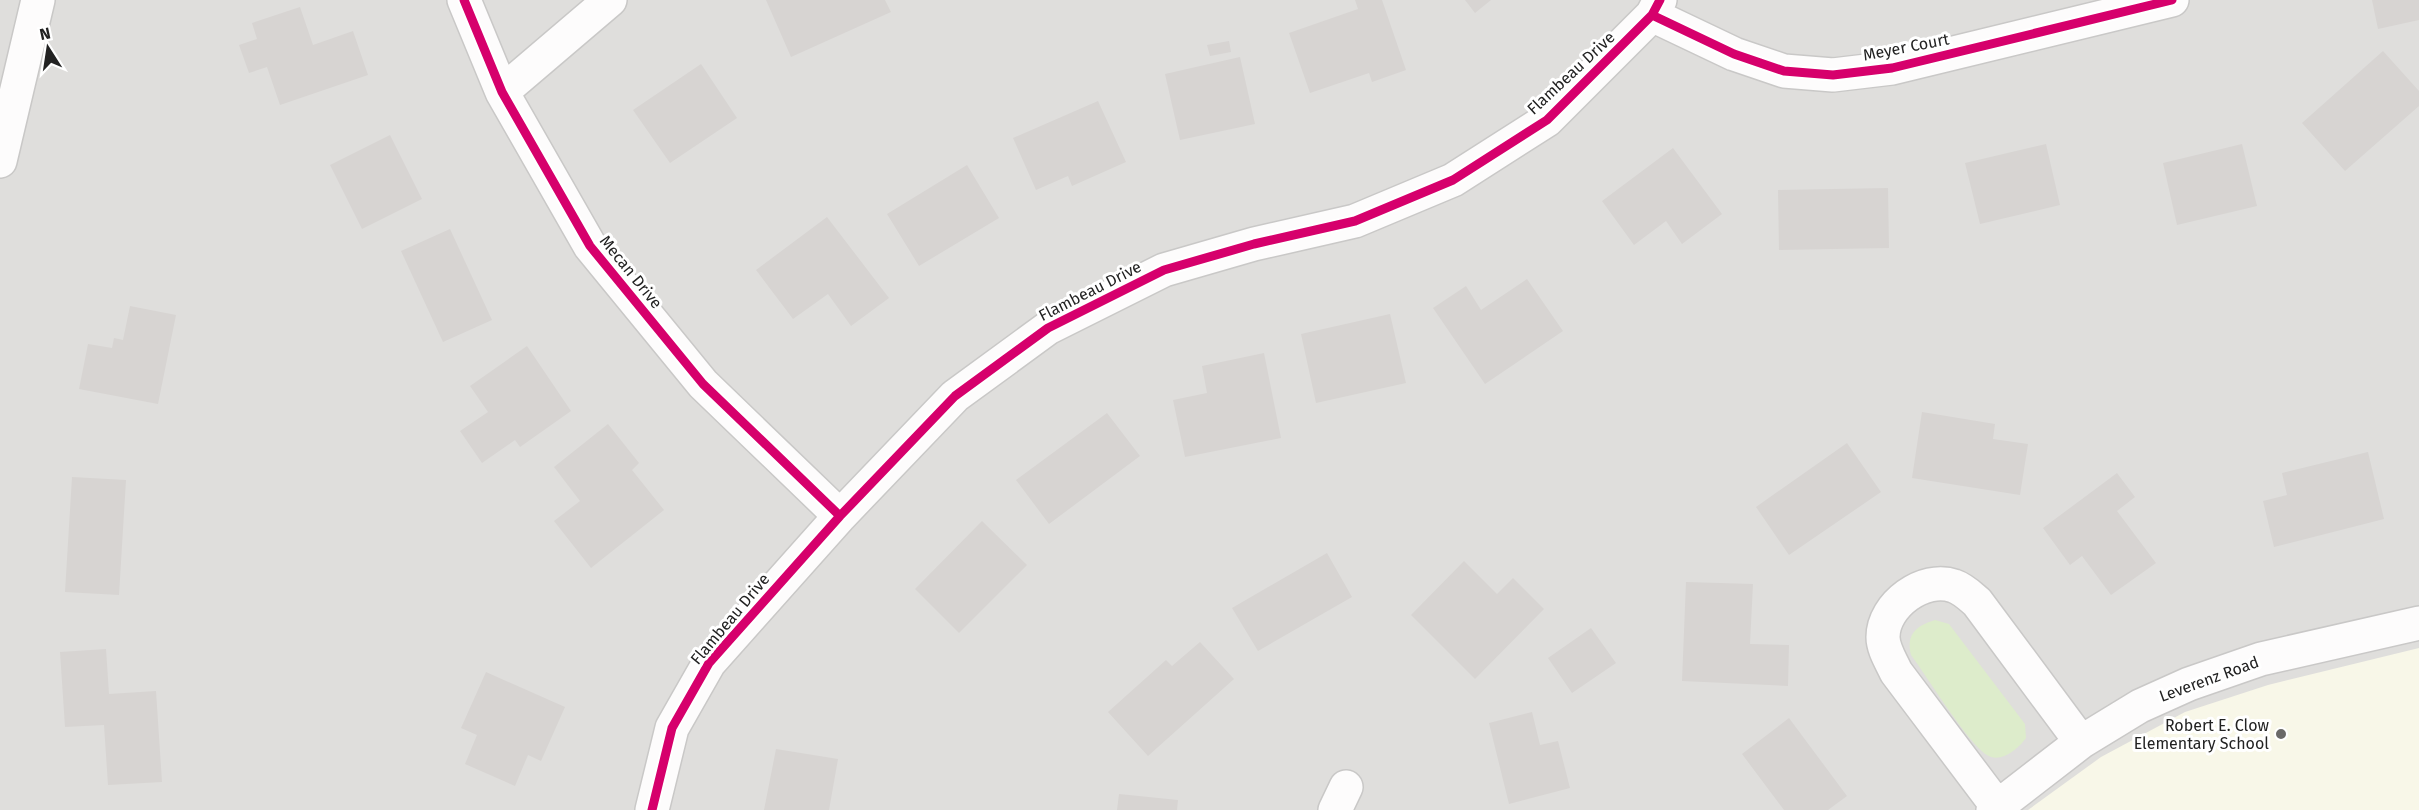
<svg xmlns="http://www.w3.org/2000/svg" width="2419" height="810" font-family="'Fira Sans',sans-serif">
<rect width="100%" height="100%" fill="#f0eeeb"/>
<!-- residential -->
<path fill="#dfdedc" d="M0,0h2419v810h-2419z"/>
<!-- education -->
<path fill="#f8f7e8" d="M2419,648v162h-391l73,-53 84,-45 83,-27z"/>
<!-- grass -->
<path fill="#ddeccb" d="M1935,620l14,4 76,100 1,14c-7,10 -25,26 -39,17 -20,-13 -59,-77 -76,-100 -5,-21 5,-29 24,-35z"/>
<!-- building -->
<path fill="#d7d4d2" d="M766,0h119l6,12 -100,45z
M1355,0h27l24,70 -34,12 -3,-9 -59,20 -21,-60 69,-24z
M1465,0h26l-16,13z
M2372,0h47v20l-41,9z
M300,7l13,38 40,-14 15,44 -88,30 -13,-38 -18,6 -10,-28 18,-6 -5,-16z
M1229,41l2,11 -21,4 -3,-11z
M2383,51l36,40v15l-74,65 -43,-48z
M1240,57l15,67 -75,16 -15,-66z
M701,64l36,54 -67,45 -37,-53z
M1098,101l28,61 -54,24 -4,-10 -32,14 -23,-52z
M390,135l32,64 -60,30 -32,-64z
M2046,144l14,61 -80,19 -15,-61z
M2242,144l15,62 -80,19 -14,-62z
M1673,148l49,66 -40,30 -16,-23 -32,24 -32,-44z
M967,165l32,53 -80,48 -32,-52z
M1888,188l1,60 -110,2 -1,-60z
M827,217l62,81 -38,28 -23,-32 -35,25 -37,-49z
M450,229l42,91 -49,22 -42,-91z
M1527,279l36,52 -78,53 -52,-76 33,-22 15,24z
M130,306l46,9 -18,89 -79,-15 9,-45 24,4 2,-10 9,2z
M1390,314l16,69 -90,20 -15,-69z
M527,346l44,65 -51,36 -5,-7 -33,23 -22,-32 28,-19 -18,-26z
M1264,353l17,85 -96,19 -12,-57 34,-7 -5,-27z
M1922,412l73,12 -2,15 35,5 -8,51 -108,-17z
M1107,413l33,43 -91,68 -33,-44z
M608,424l31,39 -7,7 32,40 -73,58 -37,-47 26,-20 -26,-34z
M1847,443l34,49 -92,63 -33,-48z
M2368,452l16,67 -110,28 -11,-46 24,-6 -5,-22z
M2117,473l18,24 -18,14 39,52 -45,32 -29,-39 -12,9 -27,-37z
M72,477l54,3 -7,115 -54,-3z
M982,521l45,44 -68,68 -44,-44z
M1327,553l25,44 -94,54 -26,-43z
M1464,561l33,33 16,-16 31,31 -69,70 -64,-64z
M1686,582l67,2 -3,60 39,1 -1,41 -106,-5z
M1591,628l25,35 -44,30 -24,-35z
M1200,642l34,37 -86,77 -40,-44 58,-52 6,6z
M106,649l3,45 47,-3 6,91 -54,3 -4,-60 -39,2 -5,-75z
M486,672l79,35 -24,54 -13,-6 -13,31 -50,-22 12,-29 -16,-7z
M1532,712l8,33 18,-4 12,47 -61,16 -20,-81z
M1789,718l58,78 -19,14h-44l-42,-56z
M776,749l62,10 -9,51h-65z
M1119,794l59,6 -1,10h-60z"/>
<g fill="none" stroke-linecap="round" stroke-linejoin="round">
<defs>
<path id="street" d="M464,0l38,92 88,154 113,138 137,132
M1652,15l82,39 50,17 49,4 59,-7 280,-68
M502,92l108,-92
M0,161l38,-161
M1997,806l-101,-134c-5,-11 -13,-23 -13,-35 0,-32 41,-62 71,-51 9,3 16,10 23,16l104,140
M652,810l20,-82 37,-65 131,-147 115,-120 93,-68 116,-58 90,-26 101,-23 98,-41 94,-60 105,-105 8,-15
M1335,810l11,-23
M1993,810l88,-68 59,-36 49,-22 72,-25 158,-36"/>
</defs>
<!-- street casing -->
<use href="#street" stroke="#c9c8c7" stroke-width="36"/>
<!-- street -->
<use href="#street" stroke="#fdfcfc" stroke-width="33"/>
<defs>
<path id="cycleway" d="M464,0l38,92 88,154 113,138 137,132
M1652,15l82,39 50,17 49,4 59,-7 280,-68
M652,810l20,-82 37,-65 131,-147 115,-120 93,-68 116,-58 90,-26 101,-23 98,-41 94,-60 105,-105 8,-15"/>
</defs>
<!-- cycleway casing -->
<use href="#cycleway" stroke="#fff" stroke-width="13"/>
<!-- cycleway -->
<use href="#cycleway" stroke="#d6006c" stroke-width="9"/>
</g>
<!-- markers -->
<circle fill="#6a6968" stroke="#fff" stroke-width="2" cx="2281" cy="734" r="6"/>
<g text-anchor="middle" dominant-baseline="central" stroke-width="6" stroke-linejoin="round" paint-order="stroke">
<!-- street labels -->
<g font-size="16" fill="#222" stroke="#fff">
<text transform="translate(1906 47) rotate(-11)">Meyer Court</text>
<text transform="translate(1571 73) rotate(-43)">Flambeau Drive</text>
<text transform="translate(631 272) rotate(51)">Mecan Drive</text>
<text transform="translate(1090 291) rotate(-27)">Flambeau Drive</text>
<text transform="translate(730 619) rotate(-50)">Flambeau Drive</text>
<text transform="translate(2209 679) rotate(-20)">Leverenz Road</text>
</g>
<!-- poi labels -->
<g font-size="16" fill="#222" stroke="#fff" text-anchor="end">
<text x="2269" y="725">Robert E. Clow<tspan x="2269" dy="18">Elementary School</tspan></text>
</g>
</g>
<!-- north arrow -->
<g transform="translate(48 48) rotate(348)" stroke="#ffffff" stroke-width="4.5" paint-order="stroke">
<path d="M0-4.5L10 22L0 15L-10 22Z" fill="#222222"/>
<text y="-9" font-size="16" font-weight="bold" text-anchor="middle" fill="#222222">N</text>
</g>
</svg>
